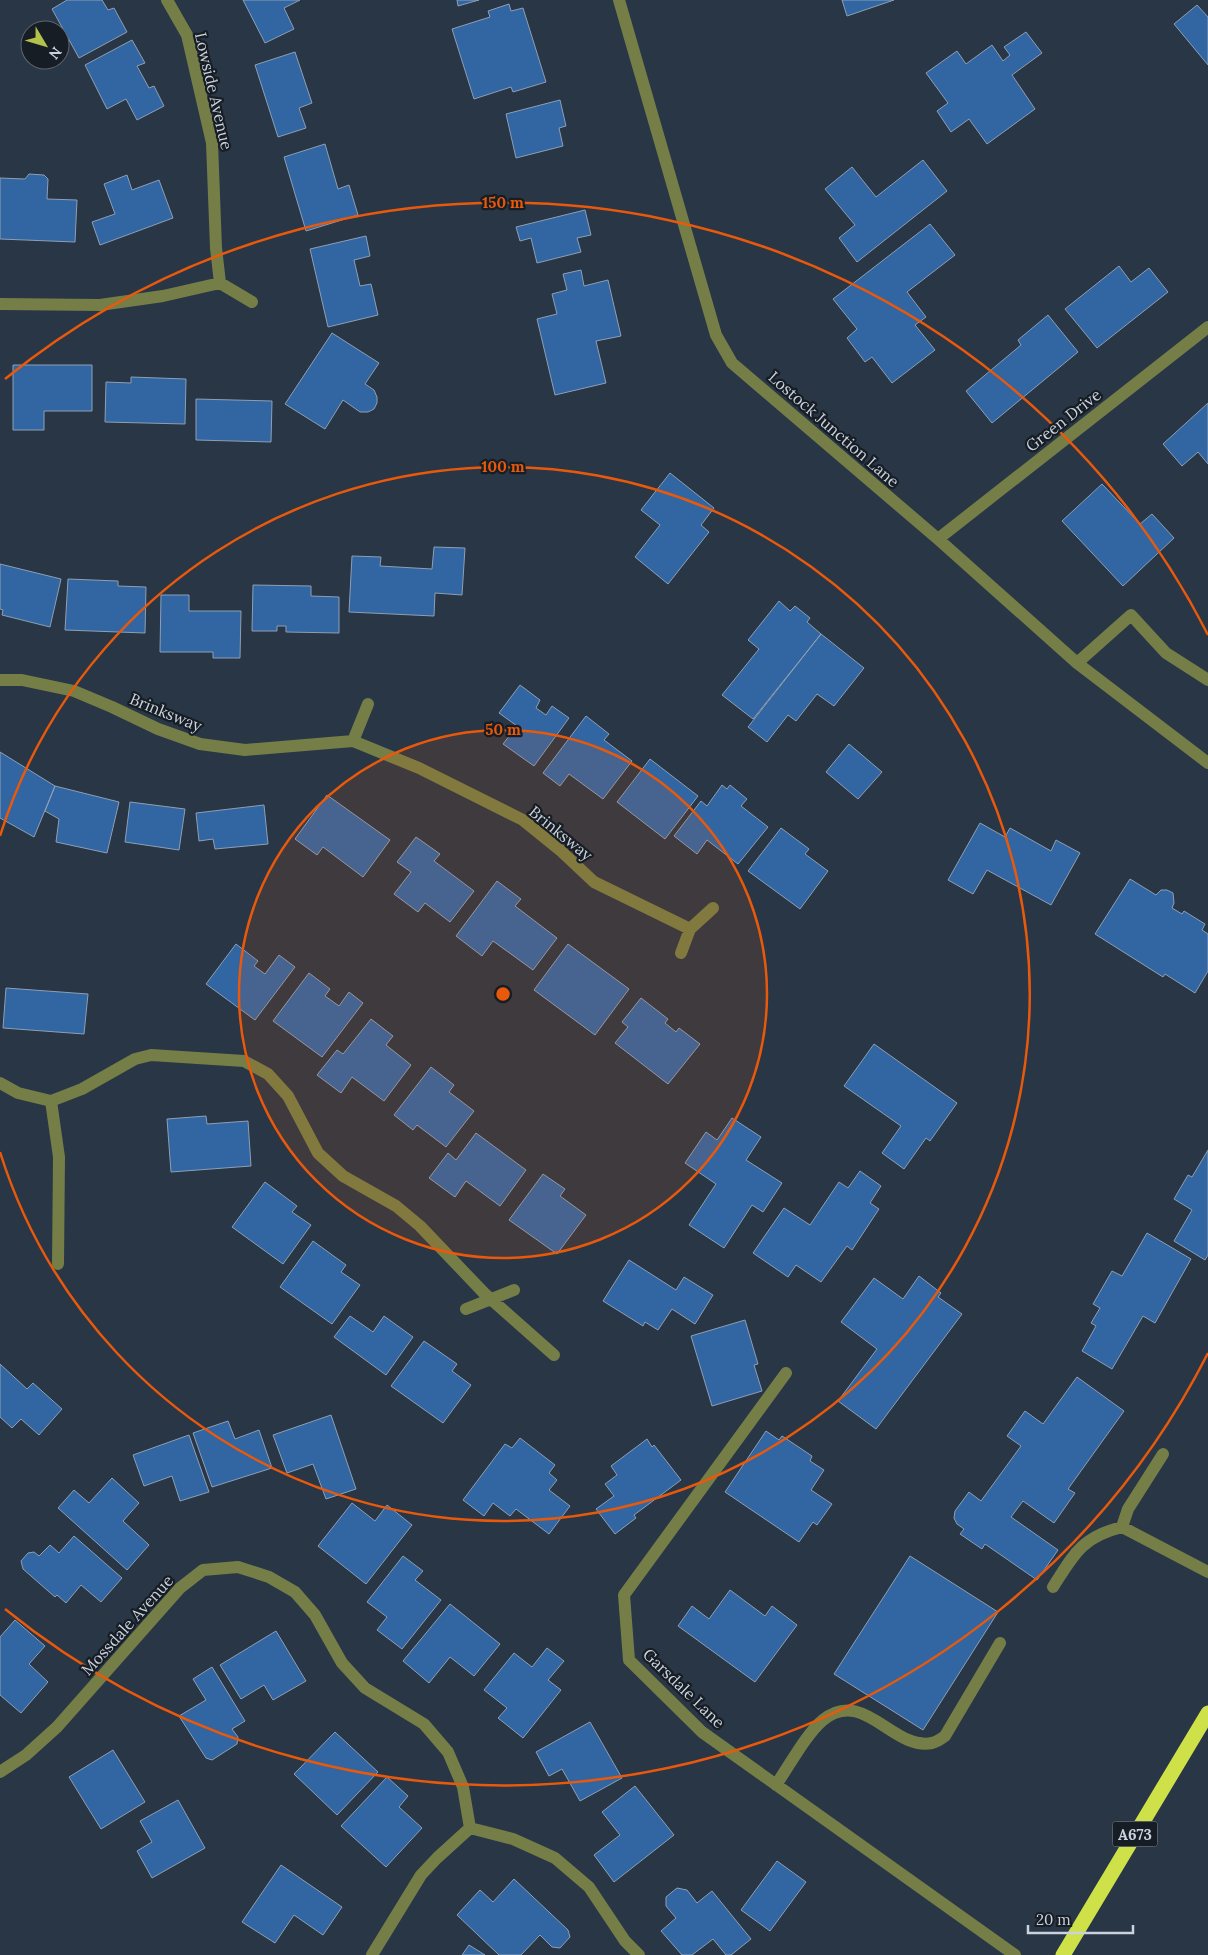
<svg xmlns="http://www.w3.org/2000/svg" width="1208" height="1955" font-family="Lora,serif">
<rect width="100%" height="100%" fill="#283646"/>
<!-- building -->
<path fill="#3166a3" stroke="#8f9fb3" d="M67,0h35l6,10 6,-2 13,24 -48,26 -27,-49z
M243,0h57l-16,8 10,21 -29,14z
M457,0h22l-21,6z
M842,0h52l-47,16z
M509,4l2,7 12,-3 23,74 -33,10 -2,-5 -37,12 -22,-70 38,-12 -2,-6z
M1197,5l11,12v48l-34,-41z
M1026,32l16,21 -30,22 23,34 -48,35 -18,-25 -18,13 -14,-21 11,-8 -22,-30 31,-22 9,13 26,-19 11,16 7,-6 -6,-8z
M132,40l13,23 -8,3 12,22 5,-2 10,20 -27,14 -11,-21 -19,10 -22,-44z
M295,52l17,51 -13,5 7,20 -28,9 -23,-72z
M560,100l6,26 -7,2 4,18 -47,12 -10,-44z
M325,144l13,45 11,-4 9,30 -52,16 -22,-74z
M923,160l24,31 -90,71 -18,-24 16,-13 -30,-36 27,-22 24,30z
M29,174l15,1 4,4 -1,20 30,1 -2,42 -75,-3v-61l25,1z
M127,175l5,15 27,-10 14,38 -73,27 -8,-23 23,-8 -11,-30z
M585,210l6,25 -14,3 4,14 -44,11 -6,-25 -11,3 -4,-14z
M930,224l25,31 -48,37 19,25 -11,8 20,25 -43,33 -20,-26 -7,5 -18,-24 10,-9 -24,-30z
M366,236l4,20 -16,4 6,26 11,-2 7,31 -50,12 -18,-78z
M1119,266l12,16 18,-14 19,24 -71,56 -32,-39z
M581,270l3,16 24,-6 13,56 -25,5 10,42 -51,12 -18,-76 20,-5 -5,-20 15,-4 -4,-16z
M1048,315l30,37 -86,71 -26,-32 55,-46 -3,-5z
M332,333l47,30 -14,21 9,6 3,7v6l-3,6 -6,3h-8l-17,-12 -18,29 -40,-25z
M13,365h79v46h-48v19h-31z
M131,377l55,2 -1,45 -80,-2 1,-40 25,1z
M196,399l76,2 -1,41 -75,-2z
M1208,403v61l-10,-12 -16,14 -19,-22z
M670,473l44,35 -13,17 8,7 -41,52 -33,-27 25,-32 -19,-15z
M1102,484l38,40 12,-10 22,24 -51,48 -61,-65z
M434,547l31,1 -3,47 -27,-2 -1,23 -85,-4 3,-56 29,1 -1,9 52,3z
M0,564l61,15 -11,48 -48,-12 1,-5 -3,-1z
M68,579l50,2v5l28,1 -1,46 -80,-3z
M253,585l58,1v10l28,1v36l-53,-1v-6h-9v5h-25z
M161,595h28v16h52l-1,47h-27v-6h-53z
M779,601l11,10 5,-5 15,12 -3,4 14,12 -68,85 -31,-24 37,-46 -11,-9z
M821,634l43,34 -30,38 -17,-12 -21,27 -8,-6 -21,27 -19,-15z
M520,685l20,15 -4,8 10,7 6,-9 17,12 -35,48 -31,-22 14,-18 -18,-13z
M586,716l23,18 -5,6 28,21 -29,38 -34,-25 -9,12 -17,-13z
M849,744l33,28 -24,27 -32,-27z
M0,752l55,34 -21,51 -34,-19z
M650,759l48,37 -33,43 -48,-37z
M722,785l5,4 3,-4 17,14 -6,7 27,21 -30,37 -31,-24 -10,14 -23,-18 27,-35 6,5z
M55,786l64,16 -12,51 -51,-11 3,-23 -14,-8z
M327,795l63,45 -27,37 -40,-30 -6,8 -22,-16z
M130,802l55,7 -6,41 -54,-8z
M264,805l4,39 -53,5 -2,-10 -14,2 -3,-28z
M980,823l25,14 5,-9 41,23 5,-11 24,13 -29,52 -64,-35 -14,24 -25,-14z
M781,828l28,21 -4,5 23,17 -28,38 -52,-38z
M416,837l24,17 -6,7 40,30 -24,31 -25,-19 -7,9 -24,-18 17,-22 -14,-10z
M1130,879l26,16 5,-5h6l6,3 1,10 -2,5 10,6 2,-3 21,13 -3,6 6,4v37l-13,22 -30,-19 -2,3 -68,-43z
M497,881l24,18 -6,7 42,32 -24,32 -40,-29 -11,15 -26,-20z
M236,944l22,17 -4,5 11,8 14,-19 16,12 -40,53 -49,-36z
M568,944l61,45 -34,46 -61,-45z
M309,973l21,16 -5,7 14,10 10,-14 14,11 -41,54 -49,-36z
M6,988l82,6 -4,40 -81,-6z
M641,998l27,21 -3,4 11,9 3,-4 21,16 -32,40 -53,-41 13,-16 -6,-5z
M371,1019l22,17 -7,9 25,20 -27,36 -32,-24 -11,16 -24,-18 20,-25 6,4z
M874,1044l83,59 -27,38 -4,-3 -22,31 -22,-16 19,-27 -57,-40z
M431,1067l23,18 -5,7 25,19 -28,36 -29,-22 -4,5 -19,-15z
M206,1116l1,8 41,-3 3,45 -80,6 -4,-53z
M732,1118l29,19 -15,23 36,23 -19,29 -11,-7 -28,43 -35,-23 27,-41 -31,-21 21,-31 11,8z
M476,1133l50,37 -26,36 -34,-25 -11,16 -26,-19 19,-25 8,7z
M1208,1150v105l-3,5 -31,-19 18,-31 -18,-11 14,-24 4,2z
M860,1171l21,15 -11,17 9,6 -27,41 -5,-4 -26,36 -25,-17 -8,12 -35,-24 31,-45 26,17 29,-43 9,6z
M543,1174l22,15 -5,7 26,19 -29,39 -48,-34z
M265,1182l32,24 -5,6 19,13 -28,39 -51,-37z
M1147,1233l44,26 -36,64 -12,-7 -31,53 -30,-18 14,-25 -5,-3 9,-15 -7,-4 19,-33 10,5z
M313,1241l33,24 -5,7 19,13 -28,39 -52,-37z
M629,1260l47,30 8,-13 29,18 -18,29 -23,-15 -14,21 -13,-8 -2,4 -40,-25z
M919,1276l22,17 -3,4 24,17 -86,115 -38,-28 39,-52 -36,-27 33,-44 29,21z
M350,1316l23,16 11,-16 29,21 -27,38 -52,-38z
M745,1320l13,44 -4,1 8,26 -50,15 -21,-70z
M424,1341l33,23 -5,7 19,14 -28,38 -52,-37z
M0,1364l27,25 6,-6 29,26 -23,26 -18,-16 -9,9 -12,-11z
M1077,1377l47,34 -56,78 7,4 -21,30 -31,-22 -12,16 47,33 -21,30 -52,-36 -3,5 -22,-15 4,-5 -7,-5 -3,-6 1,-7 14,-19 12,9 40,-55 -14,-10 18,-25 18,13z
M331,1415l25,74 -30,10 -13,-35 -26,9 -14,-38z
M228,1421l7,18 24,-9 13,38 -60,19 -19,-54z
M766,1431l13,9 3,-4 30,20 -2,5 14,9 -13,20 21,14 -15,21 -4,-3 -14,20 -74,-50z
M189,1435l20,57 -29,9 -8,-25 -28,10 -11,-31z
M520,1438l35,27 -6,8 8,7 -8,10 21,16 -21,28 -33,-25 -6,7 -17,-13 -9,13 -21,-16 42,-56 7,4z
M647,1439l5,8 2,-2 27,35 -47,35 2,3 -21,16 -19,-25 18,-13 -9,-12 12,-9 -6,-9z
M112,1478l27,25 -16,18 26,24 -22,25 -69,-62 16,-18 15,13z
M352,1503l23,18 12,-16 25,20 -46,59 -48,-38z
M74,1536l48,42 -21,24 -20,-17 -15,18 -9,-8 -2,2 -32,-28 -2,-8 7,-8 6,-1 5,4 11,-11 9,8z
M403,1556l20,15 -8,9 26,20 -39,49 -25,-19 10,-13 -20,-15z
M910,1556l88,56 -75,118 -89,-56z
M730,1590l35,26 7,-10 25,19 -42,57 -77,-56 14,-20 17,13z
M450,1604l50,40 -26,32 -24,-19 -21,26 -26,-22z
M15,1620l30,26 -16,18 19,18 -27,31 -21,-18v-58z
M276,1631l30,50 -33,19 -9,-15 -23,14 -21,-34z
M547,1648l17,13 -16,19 13,10 -38,48 -25,-20 9,-10 -23,-18 30,-37 18,14z
M212,1667l33,54 -13,8 6,8 -1,7 -25,16 -6,-2 -27,-42 27,-16 -13,-21z
M590,1722l32,56 -42,23 -18,-32 -13,7 -13,-24z
M335,1732l43,40 -41,43 -43,-41z
M113,1750l32,52 -44,27 -32,-52z
M387,1777l21,19 -9,11 23,21 -36,39 -45,-41z
M635,1786l39,49 -60,47 -20,-27 26,-20 -18,-23z
M178,1800l27,48 -53,30 -15,-27 15,-9 -12,-21z
M777,1861l29,21 -36,49 -29,-21z
M281,1865l61,42 -19,28 -29,-20 -19,28 -33,-21z
M514,1879l54,51 2,7 -10,11 -8,-1 -12,-12 -19,20h-22l-42,-40 23,-25 13,12z
M677,1888l10,2 10,13 15,-12 39,48 -20,16h-5l-13,-16 -21,16h-10l-21,-24 15,-13 -10,-12v-9z
M469,1945l16,10h-23z"/>
<g fill="none" stroke-linecap="round" stroke-linejoin="round">
<!-- minor -->
<path stroke="#757e47" stroke-width="12" d="M167,0l20,35 25,108 4,105 4,35
M619,0l97,335 16,28 206,176 139,124 131,100
M0,304l100,1 63,-9 57,-13 32,19
M938,539l270,-212
M1077,663l54,-48 35,38 42,27
M0,680h22l52,11 38,16 46,22 42,15 45,6 108,-9 66,27 104,52 37,30 34,32 96,47
M353,741l15,-37
M681,953l9,-24 23,-21
M0,1083l18,10 33,8 31,-12 53,-30 16,-4 93,6 24,13 20,22 30,57 25,23 53,30 24,20 64,67 70,62
M51,1101l8,56 -1,107
M466,1309l48,-19
M786,1373l-162,222 5,65 73,72 313,223
M1163,1454l-35,55 -6,18 86,45
M1053,1587c21,-33 29,-50 69,-60
M0,1772l26,-17 31,-28 123,-139 23,-18 35,-3 31,10 26,15 20,23 27,48 23,25 59,36 24,28 15,35 7,41 43,11 42,19 34,29 36,54 14,14
M776,1785c13,-19 31,-52 47,-65 41,-33 70,31 109,23 5,-1 9,-4 13,-7l55,-93
M372,1955l49,-80 16,-17 33,-30"/>
<!-- highway -->
<path stroke="#cee148" stroke-width="15" d="M1063,1955l145,-242"/>
</g>
<!-- distance rings -->
<circle cx="503" cy="994" r="264" fill="#e8590c" fill-opacity=".12"/>
<g fill="none" stroke="#e8590c" stroke-width="2.5">
<circle cx="503" cy="994" r="264"/>
<path d="M0 836A527 527 0 1 1 0 1152"/>
<path d="M1208 1353A791 791 0 0 1 5 1609M5 379A791 791 0 0 1 1208 635"/>
</g>
<g text-anchor="middle" dominant-baseline="central" stroke-width="4.5" stroke-linejoin="round" paint-order="stroke">
<!-- shield labels -->
<rect fill="#171d24" stroke="#949ca6" stroke-width="1" x="1112.5" y="1821.5" width="45" height="25" rx="4"/>
<g font-size="15" font-weight="bold" fill="#cad2dd">
<text x="1135" y="1834">A673</text>
</g>
<!-- street labels -->
<g font-size="16" fill="#cad2dd" stroke="#171d24">
<text transform="translate(214 91) rotate(77)">Lowside Avenue</text>
<text transform="translate(1063 420) rotate(-38)">Green Drive</text>
<text transform="translate(834 429) rotate(41)">Lostock Junction Lane</text>
<text transform="translate(166 712) rotate(22)">Brinksway</text>
<text transform="translate(561 833) rotate(39)">Brinksway</text>
<text transform="translate(127 1625) rotate(-48)">Mossdale Avenue</text>
<text transform="translate(684 1688) rotate(44)">Garsdale Lane</text>
</g>
</g>
<circle cx="503" cy="994" r="8" fill="#e8590c" stroke="#171d24" stroke-width="2.5"/>
<g font-size="15" text-anchor="middle" font-weight="bold" fill="#e8590c" stroke="#171d24" stroke-width="4.5" stroke-linejoin="round" paint-order="stroke">
<text x="503" y="208">150 m</text>
<text x="503" y="472">100 m</text>
<text x="503" y="735">50 m</text>
</g>
<!-- north arrow -->
<g transform="translate(45 45) rotate(128)"><circle r="24" fill="#171d24" stroke="#5f656e"/>
<path d="M0-4L9 19L0 12L-9 19Z" fill="#b3c24b"/>
<text y="-8" font-size="14" font-weight="bold" text-anchor="middle" fill="#cad2dd">N</text>
</g>
<!-- scale -->
<path d="M1028 1925v8h105v-8" fill="none" stroke="#cad2dd" stroke-width="2.5"/>
<text x="1036" y="1925" font-size="15" fill="#cad2dd" stroke="#171d24" stroke-width="4" paint-order="stroke">20 m</text>
</svg>
